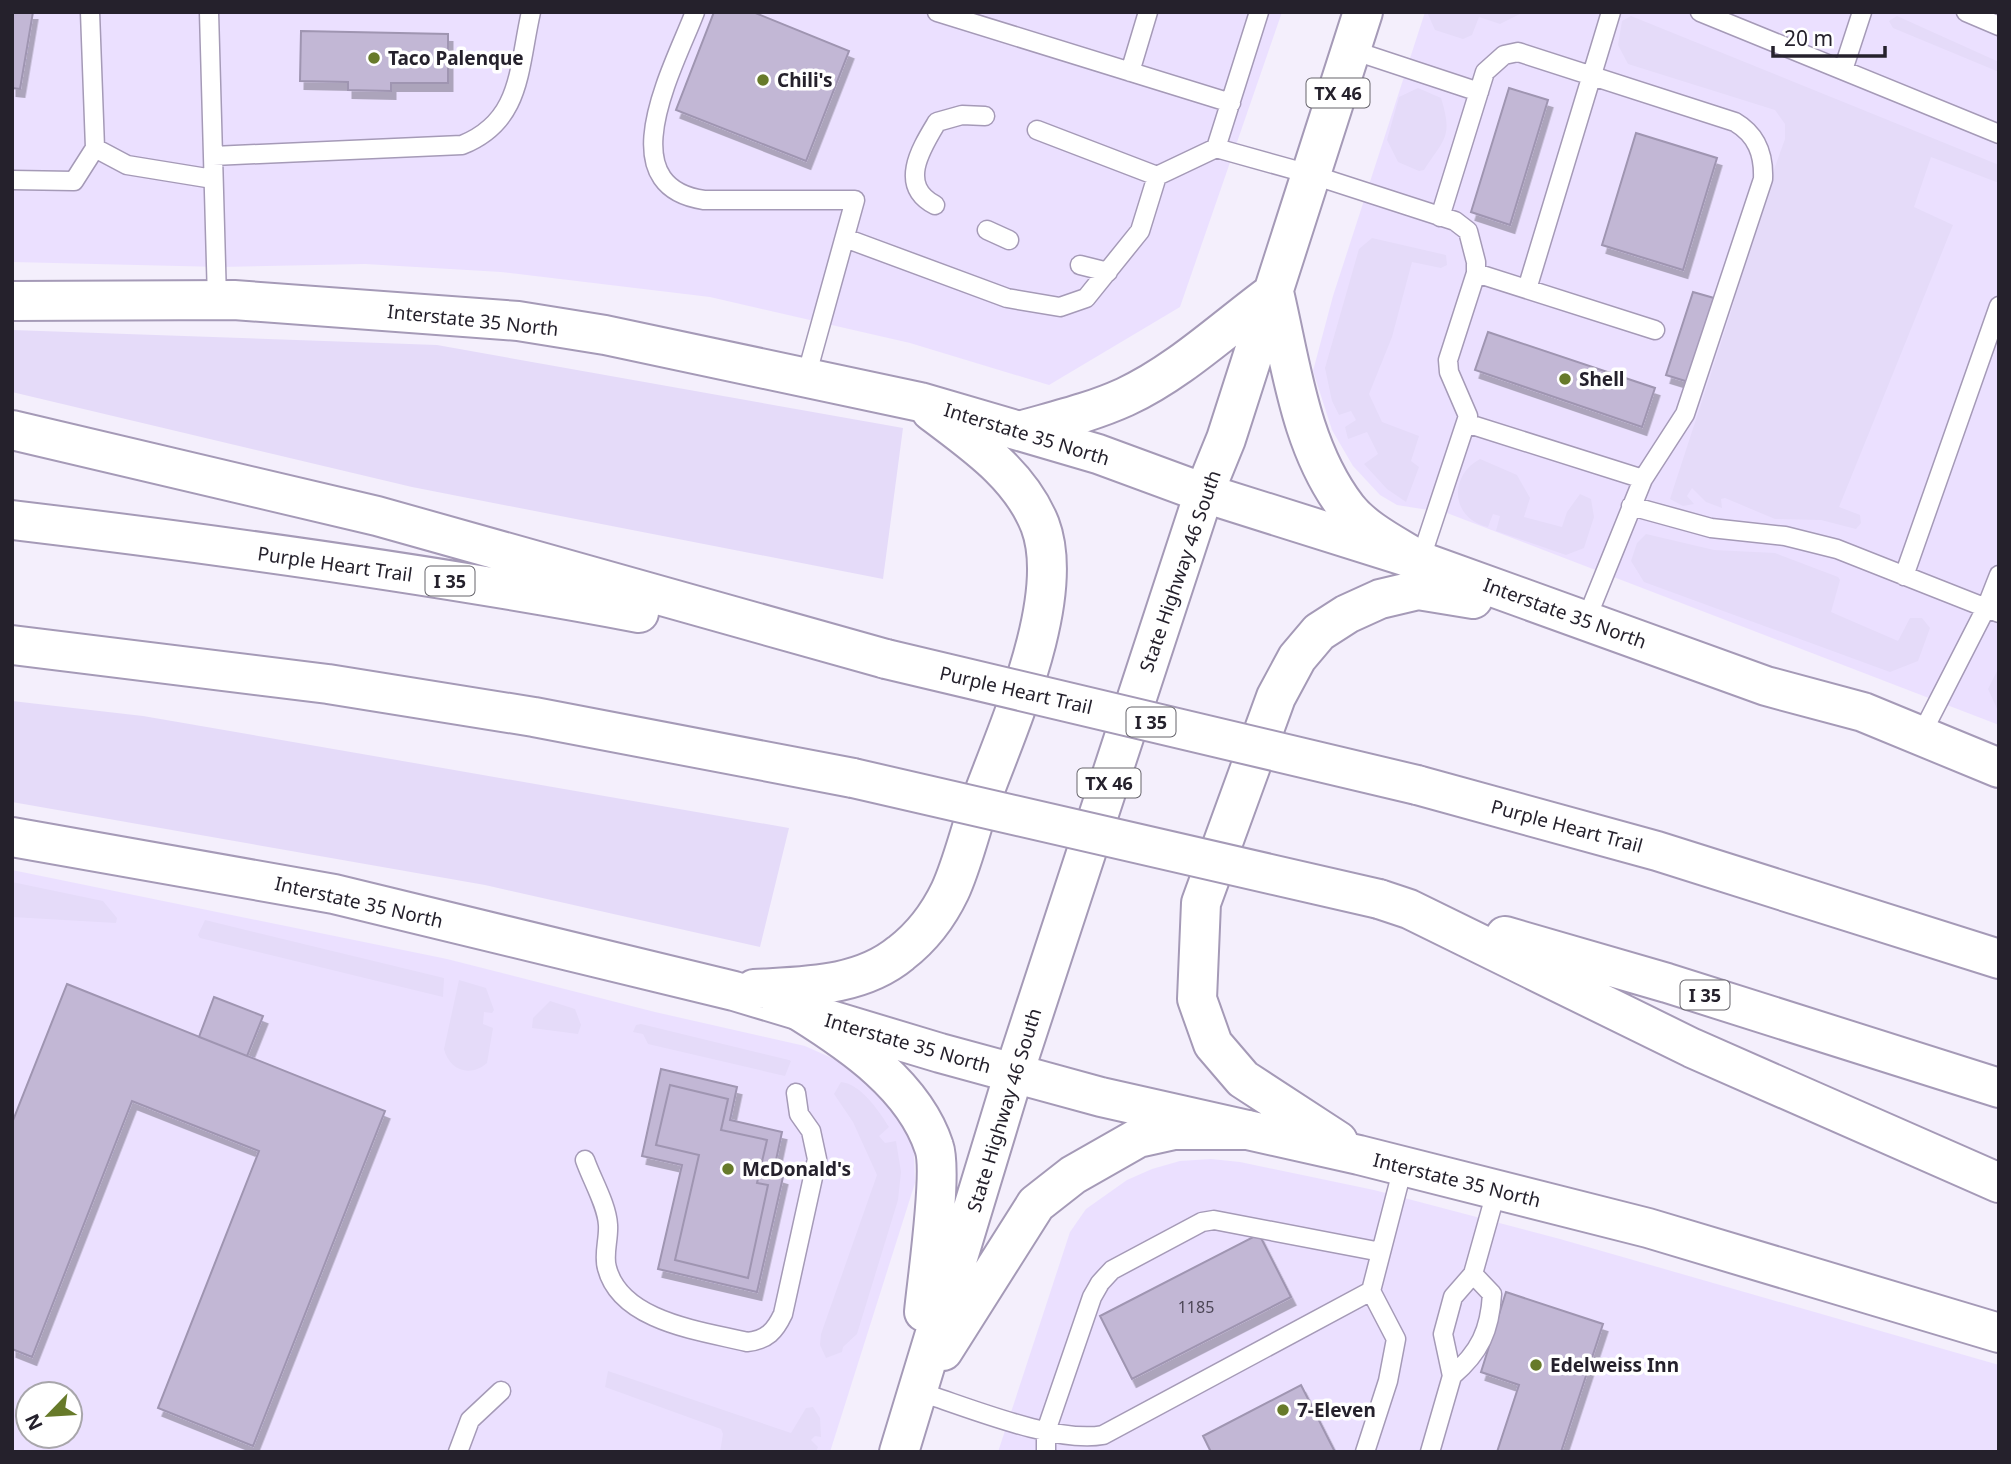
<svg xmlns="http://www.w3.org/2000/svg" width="2011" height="1464" font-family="'Noto Sans',sans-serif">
<defs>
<filter id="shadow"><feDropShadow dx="4.5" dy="8" stdDeviation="0" flood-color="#0004"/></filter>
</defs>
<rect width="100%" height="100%" fill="#f4effc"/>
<!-- built -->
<path fill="#ebe0ff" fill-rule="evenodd" d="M12,12h1270l-102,295 -131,78 -139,-42 -200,-46 -209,-25 -136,-8 -144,3 -209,-5z
M1425,12h574v713l-552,-212 -50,-8 -17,-10 -27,-29 -21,-36 -19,-59 20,-75z
M12,870l435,89 208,53 150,34 49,22 52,54 8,31 1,30 -85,269h-818zM28,1394h42v42h-42z
M1211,1159l29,3 134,28 186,49 439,126v87h-1001l72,-220 16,-23 41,-29 25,-11 28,-8z"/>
<!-- green -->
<path fill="#e5dbf9" d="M1427,12h97l-24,12 -21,-7 -7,18 -9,4 -28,-9z
M1631,16l368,149v18l-68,-26 -17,50 39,18 -114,282 21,8 1,8 -5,6 -35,-9 -46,-1 -50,-21 -4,1 1,9 -16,-6 -14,-14 -5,8 7,8 -11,2 -13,-7 62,-190 21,-81 32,-89v-15l-10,-14 -147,-46 -10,-19 4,-24z
M1897,16l102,46v10l-106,-44 -4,-7z
M1418,88l23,10c12,39 4,40 -17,72l-5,1 -21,-9 -11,-22 12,-43z
M1372,238l74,17 1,10 -6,3 -29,-6 -20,75 -23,57 13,28 37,14 -8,25 8,6 -13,35 -19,-13 -23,-25 14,-10 -11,-22 -19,7 -3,-12 11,-7 -5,-9 -12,4 -7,-14 -7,-33 34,-119z
M12,330l425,15 466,83 -20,151 -471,-92 -400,-95z
M1480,459l37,16 13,23 -6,19 38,10 5,-15 13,-18 11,5 3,18 -10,31 -18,7 -70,-24 4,-15 -7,-2 -5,13c-37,-8 -40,-51 -8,-68z
M1646,534l68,16 61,3 63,24 2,3 -9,32 67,29 12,-23h12l8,10 -12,33 -28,11 -246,-90 -13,-21 6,-18z
M1999,667v46l-11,-24z
M12,701l131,15 646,112 -29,119 -275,-62 -473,-83z
M12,882l91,19 14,17 -1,5 -104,-6z
M205,920l239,58 -1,19 -243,-59 -2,-3z
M459,980l27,8 8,22 -2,3 -8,-1 -1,12 10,4 -6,35c-17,15 -38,7 -43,-14z
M550,1001l25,8 6,16 -3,9 -46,-6 1,-10z
M641,1024l148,36 2,1 -6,15 -137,-32 -5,-10 -10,-2 3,-7z
M841,1082c20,2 38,29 48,45l-10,9 6,7 11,-2 5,31 -3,28 -41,134 -14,13 -1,5 -16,6 -6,-13 1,-11 56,-159 -24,-53 -19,-28z
M608,1371l183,62 15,-25 7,-1 7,11 1,19 -6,-1 -4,4 7,7 -2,5h-96l3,-18 -2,-5 -116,-42z"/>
<!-- building -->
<path fill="#c2b7d5" stroke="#9f95b1" stroke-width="2" fill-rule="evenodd" filter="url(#shadow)" d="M12,12h21l-13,77 -8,-1z
M714,12h39l96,39 -43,110 -130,-51z
M301,31l147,3v49h-57v8l-43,-1v-8l-48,-1z
M1509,88l39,12 -38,125 -39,-13z
M1636,133l81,25 -34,112 -81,-25z
M1693,292l28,8 -26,84 -29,-9z
M1488,332l167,56 -13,39 -167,-57z
M67,984l318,127 -132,335 -95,-38 101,-257 -127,-50 -100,256 -20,-8v-226z
M214,997l49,19 -16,40 -48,-19z
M661,1069l76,18 -7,33 52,12 -9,42 10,3 -26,115 -99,-23 24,-104 -40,-9zM670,1085l58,14 -7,31 46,10 -10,43 11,2 -20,93 -73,-18 24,-105 -43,-10z
M670,1085l58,14 -7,31 46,10 -10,43 11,2 -20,93 -73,-18 24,-105 -43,-10z
M1259,1234l32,63 -159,82 -32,-63z
M1506,1292l97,32 -42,128h-64l22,-67 -38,-13z
M1301,1385l34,67h-124l-8,-16z"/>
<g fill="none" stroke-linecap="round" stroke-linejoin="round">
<defs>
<path id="service" d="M90,12l5,136
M209,12l8,288
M695,12c-20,53 -88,174 9,188h151l-49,177
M937,12l294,91
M1700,12l299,122
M1966,12l33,14
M1352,50l127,42
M1843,70l19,-58
M1130,72l18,-60
M1037,130l120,46 59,-28 97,27 142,46 13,10 8,31v11l-28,87 1,12 19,44 -48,145
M1216,148l43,-136
M213,156l249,-11c60,-24 56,-76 69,-133
M12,180l62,1 21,-33 32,17 86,14
M935,205c-38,-20 -13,-58 2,-83l25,-7 23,1
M1440,217l45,-145 19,-17 14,-3 217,70c22,13 29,32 28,57l-78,235 -42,65 -57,141
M987,230l22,10
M845,238l162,60 53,9 26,-9 54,-67 17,-55
M1080,265l28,7
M1476,273l179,57
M1527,289l84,-277
M1466,423l177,56
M1631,506l80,22 74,8 52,13 162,64
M1904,576l95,-270
M1920,737l66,-129 13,-33
M585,1160c7,20 22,45 23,65 1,14 -5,30 -1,43 14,54 95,63 140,74 20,-2 28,-11 36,-28l34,-155 -6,-28 -12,-17 -3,-21
M1452,1376c28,-24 38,-46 40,-82l-19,-20
M917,1391c48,15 138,53 186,44l268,-144
M458,1452l12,-32 31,-29
M1046,1452v-21l46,-134 8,-14 12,-13 90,-48 12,-2 167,32
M1365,1452l23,-71 8,-42 -25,-48 32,-124
M1430,1452l22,-76 -9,-42 10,-37 20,-23 23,-82"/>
<path id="secondary" d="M12,301l222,-1 284,21 87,14 315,67 178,52 106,39 216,68 346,125 97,26 136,56
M12,837l322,57 400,97 206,62 161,44 258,58 289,73 351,105
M754,989c50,-3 106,-2 147,-36 22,-17 37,-37 49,-62 12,-26 19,-57 29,-85 26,-72 89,-207 61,-281 -20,-51 -67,-82 -109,-114
M1338,1141l-95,-62 -30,-35 -16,-45 4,-96 75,-206 21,-39 22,-26 28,-18 33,-15 38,-9 55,9"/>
<path id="primary" d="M1023,430c35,-10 69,-18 102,-33 54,-25 101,-70 149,-105 17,72 26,155 73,216 18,23 48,37 73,53
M801,1012c51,32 113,74 133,135 9,25 -7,133 -10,165
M943,1351l93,-147 37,-29 65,-37 36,-8h73
M899,1452l115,-379 190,-580 22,-54 137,-427"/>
<path id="motorway" d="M12,430l365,86 509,143
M12,520c210,25 420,54 627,93
M12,645l316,39 206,33 319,61
M1417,785l240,66 342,108
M1379,899l30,10 283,139 307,135
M1505,936l162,47 332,105"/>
</defs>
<!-- service casing -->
<use href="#service" stroke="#a59ab7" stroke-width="21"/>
<!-- secondary casing -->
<use href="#secondary" stroke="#a59ab7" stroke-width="42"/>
<!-- primary casing -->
<use href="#primary" stroke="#a59ab7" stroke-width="42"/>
<!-- motorway casing -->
<use href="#motorway" stroke="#a59ab7" stroke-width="42"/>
<!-- service -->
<use href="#service" stroke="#fff" stroke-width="18"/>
<!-- secondary -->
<use href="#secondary" stroke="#fff" stroke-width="38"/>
<!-- primary -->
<use href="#primary" stroke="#fff" stroke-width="38"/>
<!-- motorway -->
<use href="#motorway" stroke="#fff" stroke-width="38"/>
<defs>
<path id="motorway-bridge" d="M886,659l531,126
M853,778l526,121"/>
</defs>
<!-- motorway-bridge casing -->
<use href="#motorway-bridge" stroke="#a59ab7" stroke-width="42" stroke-linecap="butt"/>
<!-- motorway-bridge -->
<use href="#motorway-bridge" stroke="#fff" stroke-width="38"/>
</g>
<!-- markers -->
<g fill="#677a2a" stroke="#fff" stroke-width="2.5">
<circle cx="374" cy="58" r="7"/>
<circle cx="763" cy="80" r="7"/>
<circle cx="1565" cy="379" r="7"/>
<circle cx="728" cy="1169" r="7"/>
<circle cx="1536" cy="1365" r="7"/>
<circle cx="1283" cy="1410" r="7"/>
</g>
<g text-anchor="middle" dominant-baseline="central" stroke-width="7" stroke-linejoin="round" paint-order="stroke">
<!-- number labels -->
<g font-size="16" fill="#4c4656">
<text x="1196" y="1307">1185</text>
</g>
<!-- shield labels -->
<g fill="#fff" stroke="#66646b" stroke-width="2">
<rect x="1306.5" y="78.5" width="63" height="29" rx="5"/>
<rect x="425.5" y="566.5" width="49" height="29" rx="5"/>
<rect x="1126.5" y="707.5" width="49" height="29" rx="5"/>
<rect x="1077.5" y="768.5" width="63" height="29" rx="5"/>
<rect x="1680.5" y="980.5" width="49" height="29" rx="5"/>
</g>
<g font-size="18" font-weight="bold" fill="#25212c">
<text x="1338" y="93">TX 46</text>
<text x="450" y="581">I 35</text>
<text x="1151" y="722">I 35</text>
<text x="1109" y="783">TX 46</text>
<text x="1705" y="995">I 35</text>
</g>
<!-- poi labels -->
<g font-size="19" font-weight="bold" fill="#25212c" stroke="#fff" text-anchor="start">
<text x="388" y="58">Taco Palenque</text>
<text x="777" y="80">Chili's</text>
<text x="1579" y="379">Shell</text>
<text x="742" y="1169">McDonald's</text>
<text x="1550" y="1365">Edelweiss Inn</text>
<text x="1297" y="1410">7-Eleven</text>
</g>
<!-- street labels -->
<g font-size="19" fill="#25212c" stroke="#fff">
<text transform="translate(473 320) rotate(6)">Interstate 35 North</text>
<text transform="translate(1027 434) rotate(17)">Interstate 35 North</text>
<text transform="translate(335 564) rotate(8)">Purple Heart Trail</text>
<text transform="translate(1180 571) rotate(-71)">State Highway 46 South</text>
<text transform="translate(1565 613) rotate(20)">Interstate 35 North</text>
<text transform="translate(1016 690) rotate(13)">Purple Heart Trail</text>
<text transform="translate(1567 826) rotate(15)">Purple Heart Trail</text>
<text transform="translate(359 902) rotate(13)">Interstate 35 North</text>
<text transform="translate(908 1043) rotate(16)">Interstate 35 North</text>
<text transform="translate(1004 1110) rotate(-73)">State Highway 46 South</text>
<text transform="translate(1457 1180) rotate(14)">Interstate 35 North</text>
</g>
</g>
<!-- border -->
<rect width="2011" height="1464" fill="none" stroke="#25212c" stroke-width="28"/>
<!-- north arrow -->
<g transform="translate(49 1415) rotate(245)"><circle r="33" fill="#ffffff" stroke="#a8a6ab" stroke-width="2"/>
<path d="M0-5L12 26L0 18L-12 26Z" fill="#677a2a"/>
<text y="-10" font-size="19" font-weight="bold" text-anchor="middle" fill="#25212c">N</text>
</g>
<!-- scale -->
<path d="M1773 46v10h112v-10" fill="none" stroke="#25212c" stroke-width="3.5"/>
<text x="1784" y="46" font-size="21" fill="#25212c" stroke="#ffffff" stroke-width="5" paint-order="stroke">20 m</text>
</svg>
